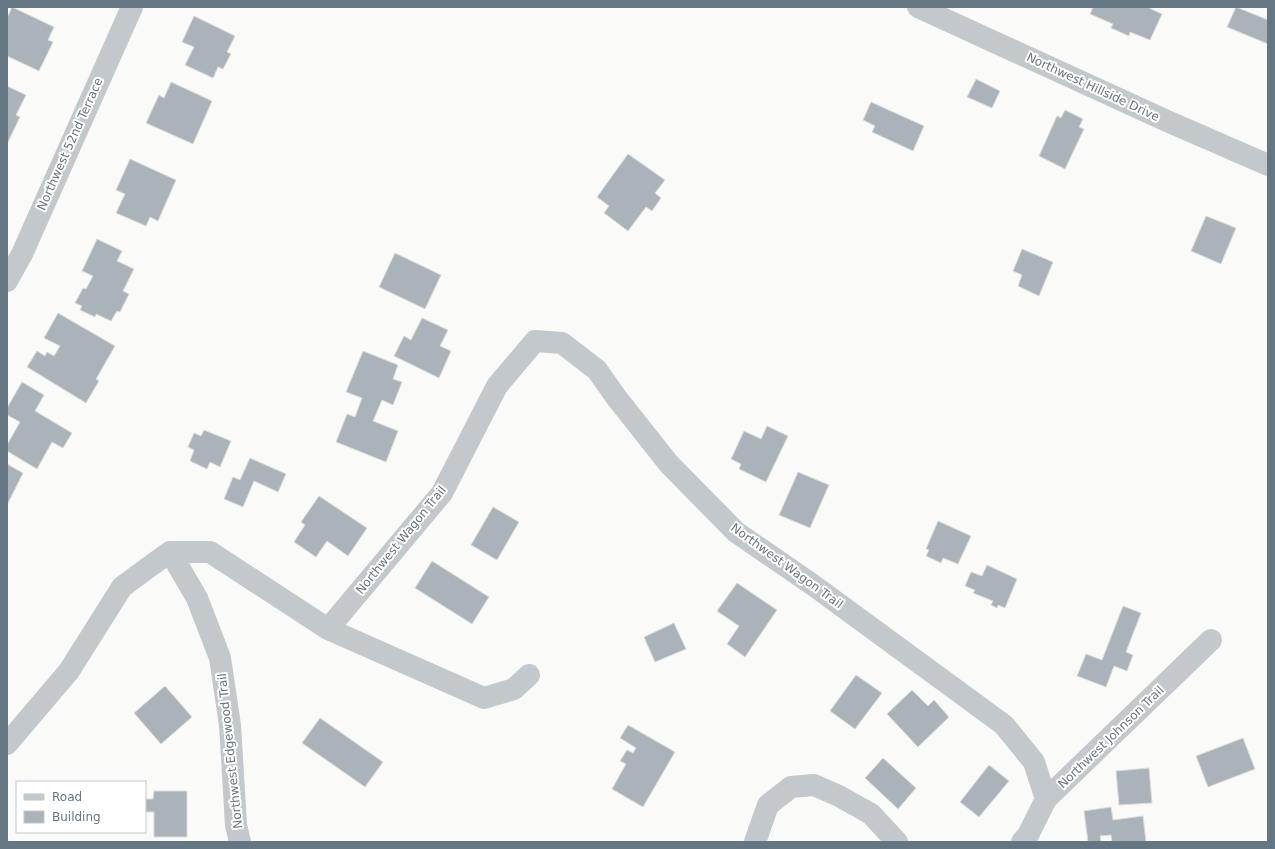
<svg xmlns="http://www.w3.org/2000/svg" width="1275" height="849" font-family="'DejaVu Sans',sans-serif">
<rect width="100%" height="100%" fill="#fafaf8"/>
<!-- building -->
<path fill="#aab3b9" stroke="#dcdcda" d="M12,7l42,20 -6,13 5,2 -14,29 -32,-15v-38z
M1093,7h54l15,7 -12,26 -20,-8 -1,4 -18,-8 2,-4 -23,-10z
M1236,7l32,13v24l-41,-17z
M194,16l41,20 -8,16 4,2 -8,15 -5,-2 -5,11 -28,-13 9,-18 -12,-5z
M976,79l24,12 -8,17 -25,-11z
M171,82l41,19 -19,43 -47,-21 13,-28 5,3z
M7,86l19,9 -10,20 4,2 -13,27z
M871,102l53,24 -11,25 -41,-19 3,-6 -12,-6z
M1065,110l18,9 -4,8 5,2 -19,40 -26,-13 18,-40 4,2z
M628,154l37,26 -10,13 6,5 -9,13 -6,-4 -18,24 -24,-18 5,-7 -12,-9z
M130,159l46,21 -18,41 -8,-4 -4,9 -30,-13 9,-19 -9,-4z
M1206,216l30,12 -15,36 -30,-13z
M97,239l25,12 -5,10 17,8 -11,22 6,3 -9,18 -3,-1 -6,10 -15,-7 -1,3 -15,-7 2,-4 -7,-3 8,-15 3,1 7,-13 -11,-5z
M1022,249l31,13 -14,34 -21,-10 4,-11 -9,-4z
M395,253l46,22 -16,34 -46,-22z
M58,313l57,33 -19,33 3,2 -13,22 -59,-36 10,-16 8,5 2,-4 7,4 6,-10 -16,-8z
M422,318l26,12 -8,16 11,5 -12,27 -45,-22 10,-20 7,4z
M363,351l35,14 -5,14 9,3 -9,23 -11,-5 -9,21 25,10 -12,31 -50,-20 11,-28 8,3 7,-19 -16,-6z
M22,382l22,13 -9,16 37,22 -9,15 -11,-6 -15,27 -30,-18v-6l13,-23 -13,-7v-7z
M767,426l21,10 -22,46 -27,-13 2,-5 -10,-5 13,-28 17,8z
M204,430l27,11 -11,26 -10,-5 -3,7 -17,-8 4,-11 -6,-3 6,-14 7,3z
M250,458l36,16 -8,18 -24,-11 -11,26 -19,-8 9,-22 7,3z
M7,464l16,9 -16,32z
M798,472l31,13 -19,43 -31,-13z
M319,496l48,32 -19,28 -21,-15 -11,16 -22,-15 11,-17 -4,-3z
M493,507l26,15 -22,38 -26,-15z
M938,521l33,15 -13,28 -15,-6 -2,5 -15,-7 3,-6 -3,-1z
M432,561l57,36 -17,27 -57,-36z
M987,565l30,14 -12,29 -7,-3 -1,3 -6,-3 2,-4 -20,-8 2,-3 -10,-4 6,-14 11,4z
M737,583l40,27 -32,47 -18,-13 12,-18 -22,-15z
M1123,606l18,7 -15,39 7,3 -6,16 -13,-5 -8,21 -29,-11 9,-22 16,6z
M674,623l12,26 -31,13 -11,-25z
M856,675l26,18 -27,36 -25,-18z
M165,686l27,31 -31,27 -27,-31z
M912,690l16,16 6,-6 15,17 -31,30 -31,-33z
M320,718l63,44 -18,25 -63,-44z
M628,725l47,27 -32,55 -31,-18 14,-25 -6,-3 7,-11 6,3 3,-5 -16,-10z
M1243,738l12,31 -47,18 -12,-31z
M883,758l33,30 -18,21 -33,-31z
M989,765l20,16 -30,36 -19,-15z
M1149,768l3,35 -33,2 -3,-34z
M154,791h33v46h-33v-25h-9v-13h8z
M1111,807l2,13 30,-4 3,26h-34l-1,-7 -11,1 1,6h-13l-4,-31z"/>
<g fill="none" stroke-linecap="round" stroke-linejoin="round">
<!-- minor -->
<path stroke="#c3c8cc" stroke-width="22" d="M918,7l249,114 101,44
M7,281l15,-27 110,-247
M170,552h40l118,77 114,-136 55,-107 38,-45 27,2 35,27 19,27 53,67 67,68 77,53 191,140 30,37 12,37
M170,552l27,46 23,60 10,67 6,100 4,17
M328,629l156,69 30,-9 15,-14
M7,744l62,-73 53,-84 27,-20 21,-15
M755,842l13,-37 23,-18 23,-2 25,11 32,18 26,28
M1022,842l6,-7 18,-36 165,-159"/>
</g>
<g text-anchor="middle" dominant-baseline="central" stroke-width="4" stroke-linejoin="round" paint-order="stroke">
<!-- street labels -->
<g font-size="12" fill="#657683" stroke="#fff">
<text transform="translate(1093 87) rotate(25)">Northwest Hillside Drive</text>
<text transform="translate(70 144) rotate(-66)">Northwest 52nd Terrace</text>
<text transform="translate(401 540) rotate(-51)">Northwest Wagon Trail</text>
<text transform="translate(787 566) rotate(36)">Northwest Wagon Trail</text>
<text transform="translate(1111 737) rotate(-44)">Northwest Johnson Trail</text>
<text transform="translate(230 751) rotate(-96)">Northwest Edgewood Trail</text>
</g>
</g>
<!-- border -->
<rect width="1275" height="849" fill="none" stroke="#657683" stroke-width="16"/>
<!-- legend -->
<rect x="16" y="781" width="130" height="52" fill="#ffffff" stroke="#c1c8cd"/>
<rect x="24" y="794" width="20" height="6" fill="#c3c8cc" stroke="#c1c8cd"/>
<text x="52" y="801" font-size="12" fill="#657683">Road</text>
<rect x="24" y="811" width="20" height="12" fill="#aab3b9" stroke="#c1c8cd"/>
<text x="52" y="821" font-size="12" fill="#657683">Building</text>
</svg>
